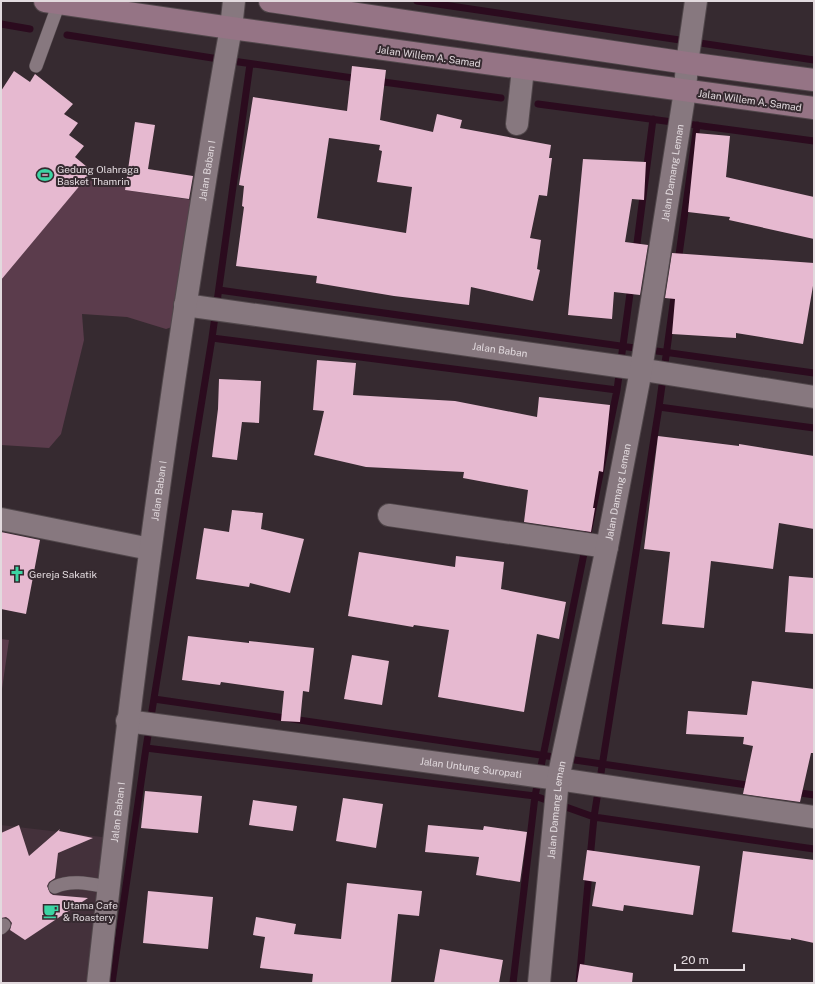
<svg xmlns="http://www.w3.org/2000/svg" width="815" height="984" font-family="'Public Sans',sans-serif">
<rect width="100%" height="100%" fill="#362a30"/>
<!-- built -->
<path fill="#44313b" d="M1,825l109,13 -16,145h-93z"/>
<!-- green -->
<path fill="#5b3c4c" d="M85,179l17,4 24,1 -1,6 74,11 -24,125 -9,3 -39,-12 -45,-3 2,26 -23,94 -12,14 -48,-3v-165z
M1,639l8,1 -8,56z"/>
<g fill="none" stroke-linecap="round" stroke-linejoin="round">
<!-- stream -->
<path stroke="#2b0b1e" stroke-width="7" d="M417,1l397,59
M1,24l29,5
M67,35l158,25 135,19
M376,81l125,17
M538,104l276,37
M636,251l17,-132
M678,262l19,-137
M219,290l595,83
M212,338l38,-274
M617,390l14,-104
M659,407l16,-117
M154,699l600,87
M146,748l66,-410 405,52 -82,406 59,21 65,-410 155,21
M794,792l20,3
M590,859l4,-42 220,32
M112,983l34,-235 389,48 -22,187
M579,983l10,-111"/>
</g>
<!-- building -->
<path fill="#e6b9d0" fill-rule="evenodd" d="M352,66l34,4 -6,50 53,12 4,-18 25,6 -2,8 91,17 -2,13h3l-5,38 -8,-1 -9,43 11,2 -4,29 3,1 -7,31 -62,-14 -2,18 -75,-9 -78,-13 1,-7 -81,-10 8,-59 -2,-1 2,-20 -5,-1 14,-88 94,14zM329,138l51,7 -1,5 3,1 -5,31 35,5 -6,46 -89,-15z
M14,71l16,11 5,-8 38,30 -9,10 14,9 -9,12 15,11 -9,11 17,14 -91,109v-189z
M135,122l20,3 -7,44 45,7 -4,23 -64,-9z
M696,133l34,3 -4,41 88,20v42l-85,-19 1,-3 -42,-5z
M583,159l63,3 -2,38 -12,-1 -7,43 23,3 -8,50 -26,-3 -2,27 -44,-4z
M672,253l142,10v17l-11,64 -67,-11v5l-64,-4 3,-35 -10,-1z
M317,360l39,3 -3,32 102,6 82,16 2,-20 71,8 -7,67 -4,-1 -6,37h2l-4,24 -67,-10 4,-32 -65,-12 1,-6 -98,-5 -52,-12 10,-44 -11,-1z
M219,379l42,2 -2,42 -17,-1 -5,38 -25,-3 6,-48z
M658,436l81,10v-2l75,12v73l-35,-6 -6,46 -62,-8 -7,67 -42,-4 8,-72 -26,-3z
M232,510l31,3 -2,16 43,10 -14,54 -40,-10 -1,4 -53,-8 8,-51 25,4z
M1,532l39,8 -14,74 -25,-5z
M359,552l96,15 1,-11 48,6 -3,27 65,13 -7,37 -22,-5 -13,78 -86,-15 11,-67 -35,-5 -1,2 -65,-11z
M789,576l25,2v56l-29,-2z
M188,636l61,7v-2l65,7 -5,44 -6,-1 -3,31 -19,-1 3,-30 -63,-9 -1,3 -38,-5z
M352,655l37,6 -7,44 -38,-6z
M752,681l62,8v64h-3l-11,49 -57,-8 10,-48 -10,-2 1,-7 -58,-3 2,-23 59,4z
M145,791l57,5 -4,37 -57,-5z
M343,798l40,6 -7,44 -40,-7z
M253,800l44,6 -4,25 -44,-6z
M19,825l10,31 31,-27 -1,2 34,7 -35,15 -3,25 -6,4 -2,4 3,7 3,2 35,3 -63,42 -15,-10 2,-7 -3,-4 -3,-2 -5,1v-85z
M428,825l55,5 1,-4 43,6 -7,50 -44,-7 3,-18 -54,-5z
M587,850l113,16 -7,49 -69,-10 -1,6 -31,-5 4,-24 -13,-2z
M743,851l71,9v83l-23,-5v2l-59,-8z
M347,883l75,8 -3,25 -21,-2 -7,69h-79l1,-9 -53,-6 5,-31 -12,-2 3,-18 40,7 -2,10 47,5z
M148,891l65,6 -5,52 -65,-6z
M440,949l63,11 -4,23h-65z
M580,964l53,9 -1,10h-55z"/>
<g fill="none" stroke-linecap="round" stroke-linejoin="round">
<defs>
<path id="service" d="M36,66l23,-63
M55,887c16,-8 36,-3 53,0
M1,928l3,-3"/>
<g id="minor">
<path d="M517,124l6,-55"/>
<path id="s1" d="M185,305l447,63 182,29"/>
<path d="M389,515l218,32"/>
<path d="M1,519l149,30"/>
<path id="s2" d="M127,721l431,58 256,38"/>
<path id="s3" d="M98,983c28,-255 60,-510 101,-764 10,-63 20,-127 32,-191l3,-27"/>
<path id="s4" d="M539,983l19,-204 49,-232 34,-177 44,-279 2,-28 9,-62"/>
</g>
<path id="secondary" d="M45,1l186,27 583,80
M270,1l417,62 127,17"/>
</defs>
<!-- service casing -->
<use href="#service" stroke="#51474b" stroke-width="14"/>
<!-- minor casing -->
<use href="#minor" stroke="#51474b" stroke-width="24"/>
<!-- secondary casing -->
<use href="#secondary" stroke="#51474b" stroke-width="24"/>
<!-- service -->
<use href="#service" stroke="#87787f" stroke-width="13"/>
<!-- minor -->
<use href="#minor" stroke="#87787f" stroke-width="22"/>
<!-- secondary -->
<use href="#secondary" stroke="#957485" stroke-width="22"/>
</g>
<!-- icons -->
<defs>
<symbol id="stadium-bare" viewBox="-9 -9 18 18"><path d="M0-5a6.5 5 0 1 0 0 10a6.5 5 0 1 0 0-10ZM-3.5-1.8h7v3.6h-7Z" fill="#3cd4a3" stroke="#362a30" stroke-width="2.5" paint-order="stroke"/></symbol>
<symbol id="church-bare" viewBox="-9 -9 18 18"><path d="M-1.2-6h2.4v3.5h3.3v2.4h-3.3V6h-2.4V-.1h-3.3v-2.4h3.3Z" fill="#3cd4a3" stroke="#362a30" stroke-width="2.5" paint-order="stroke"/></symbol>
<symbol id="cafe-bare" viewBox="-9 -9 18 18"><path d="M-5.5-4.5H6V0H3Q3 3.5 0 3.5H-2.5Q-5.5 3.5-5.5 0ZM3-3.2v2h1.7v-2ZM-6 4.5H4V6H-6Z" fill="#3cd4a3" stroke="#362a30" stroke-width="2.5" paint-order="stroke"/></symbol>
</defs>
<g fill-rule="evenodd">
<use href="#stadium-bare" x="34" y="164" width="22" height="22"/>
<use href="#church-bare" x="6" y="563" width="22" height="22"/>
<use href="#cafe-bare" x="40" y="900" width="22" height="22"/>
</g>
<g text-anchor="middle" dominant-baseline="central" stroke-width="4" stroke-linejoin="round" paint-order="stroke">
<!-- street labels -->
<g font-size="10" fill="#e2dade" stroke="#362a30">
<text transform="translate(429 56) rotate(8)">Jalan Willem A. Samad</text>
<text transform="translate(750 100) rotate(8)">Jalan Willem A. Samad</text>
<text stroke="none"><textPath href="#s3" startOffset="820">Jalan Baban I</textPath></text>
<text stroke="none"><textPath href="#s4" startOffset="822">Jalan Damang Leman</textPath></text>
<text stroke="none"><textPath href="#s1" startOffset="318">Jalan Baban</textPath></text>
<text stroke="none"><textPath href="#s3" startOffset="496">Jalan Baban I</textPath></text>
<text stroke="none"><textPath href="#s4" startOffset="498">Jalan Damang Leman</textPath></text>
<text stroke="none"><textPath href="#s2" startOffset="347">Jalan Untung Suropati</textPath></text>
<text stroke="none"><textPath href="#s4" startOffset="174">Jalan Damang Leman</textPath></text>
<text stroke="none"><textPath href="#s3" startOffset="172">Jalan Baban I</textPath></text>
</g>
<!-- poi labels -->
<g font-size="10" fill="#e2dade" stroke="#362a30" text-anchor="start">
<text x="57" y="169">Gedung Olahraga<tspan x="57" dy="12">Basket Thamrin</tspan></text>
<text x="29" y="574">Gereja Sakatik</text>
<text x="63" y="905">Utama Cafe<tspan x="63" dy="12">&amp; Roastery</tspan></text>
</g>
</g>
<!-- border -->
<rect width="815" height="984" fill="none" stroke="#e2dade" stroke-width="4"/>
<!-- scale -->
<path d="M675 964v6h69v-6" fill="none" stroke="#e2dade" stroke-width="2"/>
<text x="681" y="964" font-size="12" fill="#e2dade" stroke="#362a30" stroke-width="3" paint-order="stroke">20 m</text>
</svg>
